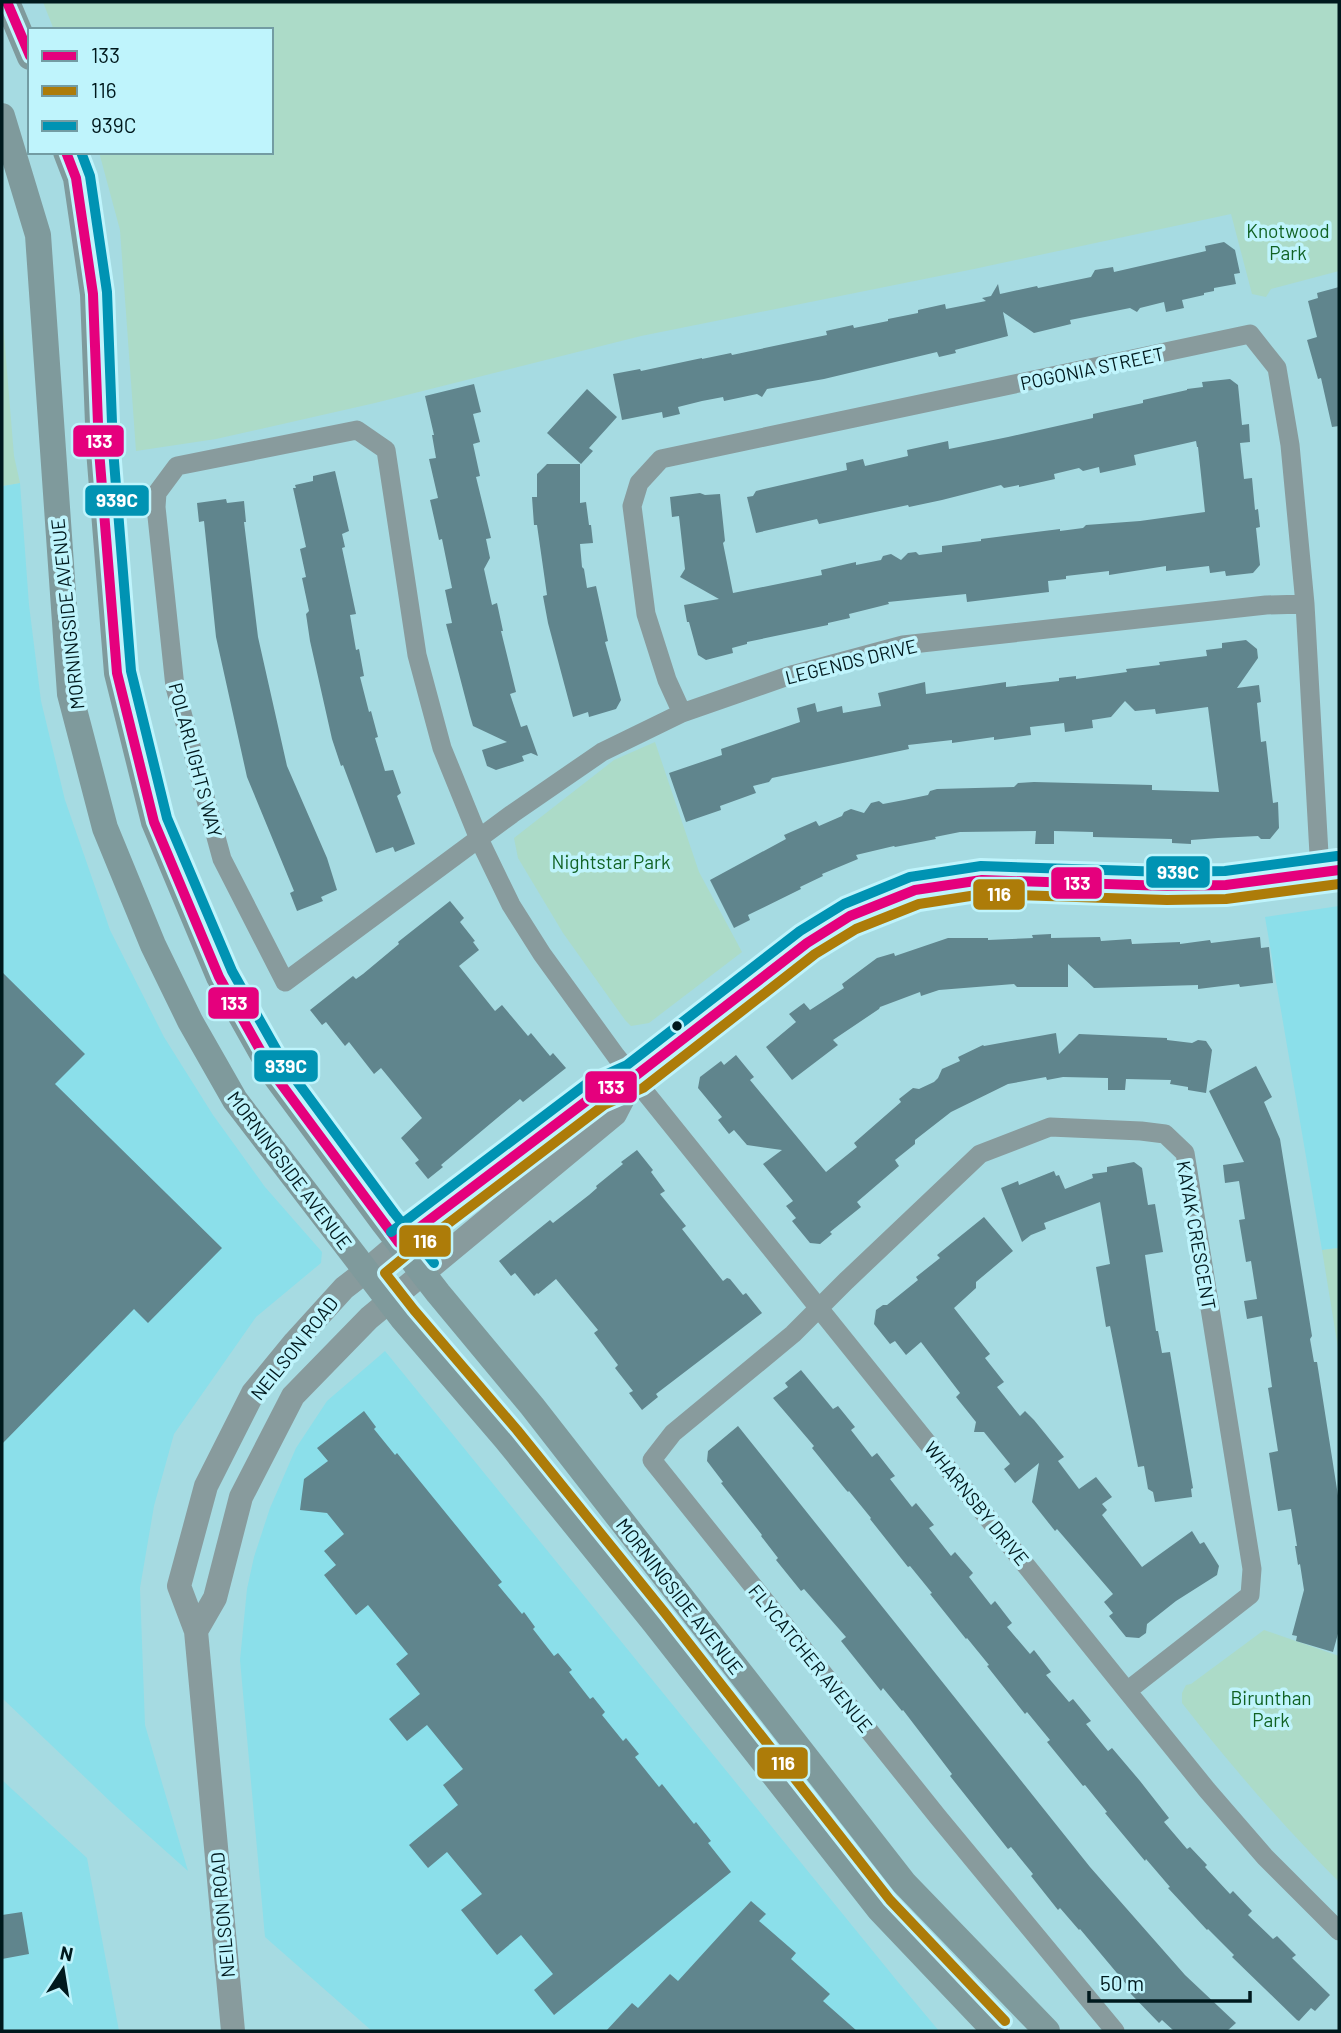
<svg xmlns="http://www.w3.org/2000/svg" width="1341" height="2033" font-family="Barlow,sans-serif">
<rect width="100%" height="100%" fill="#a6dbe2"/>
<!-- built -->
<path fill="#8bdfea" d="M20,483l9,122 12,96 24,99 45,130 54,107 49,78 52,72 57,65 -1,11 -65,54 -82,117 -20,72 -14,82 5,137 43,146 -74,-66 -112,-107v-1212z
M1339,906v342l-17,2 -57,-333z
M385,1351l513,631 41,49h-567l-107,-94 -25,-277 7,-71 7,-32 16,-49 26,-60 31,-47z
M2,1780l85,78 32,173h-117z"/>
<!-- green -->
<path fill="#acdbc8" d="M43,2h1296v269l-68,18 -5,8 -14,-3 -21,-80 -257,55 -333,67 -266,67 -159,36 -80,12 -16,-221 -21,-78h172v-122h-217z
M2,310l12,146 6,27 -18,3z
M655,742l44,130 43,80 -93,71 -18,3 -6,-6 -62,-87 -45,-75 -4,-20 100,-78z
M1339,1248v106l-17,-104z
M1264,1630l75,26v226c-56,-56 -108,-116 -157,-179v-10l4,-8 5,-1z"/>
<!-- building -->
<path fill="#60858d" d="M1224,242l11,8 5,23 -6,1 2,10 -22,4v3l-10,2v2l-22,5 2,8 -18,4 -2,-10 -24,6 -3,4 -7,-4 -60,12 1,4 -37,9 -31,-21 5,24 -53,14 1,3 -17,4 -2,-5 -113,27 -57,10 -5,8 -5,-3 -33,7 -1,-4 -21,4 -24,6 2,7 -17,4 -1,-6 -40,8 -9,-46 27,-5 1,2 61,-13v1l29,-6 1,2 61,-13 34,-7 -1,-4 27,-6 1,3 34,-7v-2l30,-6v-3l27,-6 1,5 40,-8 -4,-3 9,-2 7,-12 2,10 37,-8 1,2 53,-11 4,-7 18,-3 1,5 92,-21 -1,-5z
M1339,287v139l-7,1 -11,-49 -3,1 -11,-39 10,-3 -9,-36 10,-3 -1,-5z
M1230,379l8,6 4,40 7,-1 1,18 -10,1 4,36 8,-1 3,32 3,-1 2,18 -4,1 4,37 -7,8 -27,3 -1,-5 -15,2 -1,-7 -43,5v-5l-57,9v-4l-43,5v3l-18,2 1,11 -82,10 -1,-8 -78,8 1,2 -40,10 1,4 -22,5v2l-81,17v2l-15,4 1,5 -27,7 -8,-5 -9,-33h-2l-3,-17 35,-6 -39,-22 5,-8 -6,-53 -7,1 -2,-20 30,-4 5,2 15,-1 5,47 -2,2 10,50 89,-18 -1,-5 35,-8v3l25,-5 2,-4 8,-2 10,6 7,-7 8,-1 3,3 23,-3v-6l39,-5v-2l79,-10v2l23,-3 3,-3 54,-4 65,-9 -7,-65h-1l-1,-6 -62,14 2,10 -36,8 -1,-6 -16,4 -4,-3 -25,6 1,5 -36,8v-2l-15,3 -3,-3 -59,15 -33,7 -1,-2 -89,19 -2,-5 -61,14 -9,-36 6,-1 3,-5 4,-1 87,-20 -1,-7 17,-4 2,7 43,-10 -1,-6 41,-9 1,8 59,-12 85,-19v-4l50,-11v-3l44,-10v-1l16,-2 -1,-5z
M474,384l7,28 -8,2 7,28 -7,2 7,32 -4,1 15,61 -5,1 4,19 -6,11 8,36 5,-2 6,28h-2l15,61 -6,2 11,33 6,-2 11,31 -7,-3 -9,3 2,5 -28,9 -9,-4 -5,-16 25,-8 -34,-16 -3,-10 -24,-92 6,-1 -7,-33 7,-2 -10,-49 -3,1 -9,-40 8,-2 -9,-39 7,-1 -4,-23h2l-9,-39z
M587,389l30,28 -28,31 4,3 -12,13 -34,-31z
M547,464h33v39l6,-1 3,23h2l2,18 -13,1 2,23 2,2 3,19 9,-2 12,55 -3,1 16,58 -5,9 -27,8 -1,-5 -15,5 -25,-94 -5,-27 4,-1 -10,-70h-3l-2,-28h5v-23z
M335,471l14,60 -7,3 3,13 -3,1 14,66 -6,1 6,35 3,-1 5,27 -4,1 9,35 2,-1 7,26 -3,1 10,33 8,-1 8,23 -4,3 18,48 -20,8 -2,-5 -17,6 -33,-88 -2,1 -9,-27 -22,-98 -4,-27 3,-3 -7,-33 4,-1 -6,-28 6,-2 -13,-59h3l-1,-3 18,-4v-5z
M226,499l1,4 17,-2 2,21h-2l14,115 29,129 40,92 10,32 -16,7 2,4 -26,10 -7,-18 4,-2 -47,-114 -31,-140 -12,-116 -5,1 -2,-19z
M1246,640l11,9 1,9 -21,30 22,-3 2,17 -4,1 4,39 5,-1 7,62 5,-1 1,26 -9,11h-9l-3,-3 -40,2 -27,2v4l-19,-1v-4l-79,-2v-5l-39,-1v13h-19l1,-13 -76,1 -25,5 1,2 -41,8 -1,-1 -38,9 2,4 -36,15 1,2 -23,11 1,2 -53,26 2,5 -16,8 -24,-48 76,-41 -2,-4 32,-14 3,5 23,-10 2,-4 7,-3 13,4 7,-10 8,-2 4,3 21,-4 24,-5 2,-4 7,-2 77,-2 4,-4 16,-1 118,3v5l67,2 -11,-85 -52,7 -1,-5 -20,2 -10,-10 -14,16 -19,3 1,8 -28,4 -1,-9 -34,4 1,8 -37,5v-3l-42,6v-3l-44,5 1,4 -137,29 -3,4 -16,4 3,7 -36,13 1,4 -35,12 -17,-49 53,-18 -1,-6 79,-27 -3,-14 18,-5 2,9 25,-6 1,7 38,-7 -3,-13 47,-11 1,12 80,-12v5l53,-6v-3l17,-2v3l51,-7 -1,-3 34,-4 -1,-3 48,-6 -1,-6 16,-2v-5z
M450,901l14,17 -4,4 15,19 -2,1 6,8 -20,16 36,45 7,-6 26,31 3,-3 19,23 3,-3 13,15 -43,34 -3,-3 -79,66 2,2 -15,12 -13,-16 4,-3 -18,-22 21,-20 -41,-50 -7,6 -25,-32 -4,4 -19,-24 -4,3 -12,-15 43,-34 3,3 7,-5 36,-30 -1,-2z
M1051,934v4l49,-1 1,4 30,-2 1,5 48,-2v2l30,-4 1,3 49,-6 1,11 8,-1 4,36 -33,4 -1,-3 -41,5v-4l-104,3 -26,-24v23h-51l-3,-3 -75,6 -18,6 -1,-4 -40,15 -1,2 -46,31 5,5 -46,35 -26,-33 30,-25 -7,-8 15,-11 6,7 34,-22 -2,-4 35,-26 17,-5 1,3 53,-18h40v2l45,-2 -1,-3z
M2,972l83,82 -30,30 167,164 -74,75 -14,-14 -132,135z
M1056,1033l3,21 20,-20 88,4v2l25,3 6,-3 8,1 6,9 -6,43 -18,-3v-3l-18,-3 1,-4 -45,-1 -1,11h-17v-12l-45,-1 -16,3 -1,-3 -38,7 -57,28 -36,28v4l-20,16 4,6 -42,36 4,5 -31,25 2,2 -12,10 -10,-1 -18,-22 4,-3 -10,-12 7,-5 -30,-37 19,-14 -35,-5 -13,-15 -5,4 -11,-14 4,-3 -24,-29 2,-11 21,-16 3,4 12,-10 18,22 -4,3 76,92 31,-25 -3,-4 47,-41 -2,-3 14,-11 6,1 15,-7 4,-4 4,-9 18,-8 -2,-4 25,-12 1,1z
M1256,1066l16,31 -8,5 16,37 32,197 -2,3 4,23h3l22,140v128l-6,22 -37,-11 1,-5 -5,-1 12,-45 -4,-26 -2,1 -3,-19h2l-6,-37 -13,2 -9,-58 9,-2 -10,-63 4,-1 -10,-71 -15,3 -3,-18 13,-2 -6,-38 -5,1 -7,-42 6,-1 -6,-38 -14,2 -2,-18 21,-3 -35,-71z
M637,1150l16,20 -2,2 14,19 -5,3 26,32 -4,3 41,52 4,-3 3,1 13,16 3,-2 16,20 -106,81 2,3 -16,13 -13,-17 4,-2 -18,-23 3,-3 -24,-32 4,-3 -42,-51 -18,15 -1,-1 -3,3 -19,-23 -4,3 -12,-15 51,-41 3,3 36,-28 8,-7 -1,-2 27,-22 -2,-2z
M1134,1162l8,6 6,37 7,-1 8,48 -18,3 11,76h2l4,22 8,-1 23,136 -2,1 1,8 -37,5 -2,-10 -5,-3 -4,-23 -6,1 -28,-141 -4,1 -10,-60 14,-3 -10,-62 -56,21 2,6 -15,6 -9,7 -21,-54 17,-7 1,4 35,-14 2,5 3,-1 6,14 28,-11 -1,-4 15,-2v-5z
M984,1217l29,34 -37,31v6l-22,20 36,46 -5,4 19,24 -7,5 23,29 5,-5 9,9 30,37 -6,4 21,28 17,-12 16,20 -10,7 5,6 -5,5 40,52 50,-36 8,13 4,-2 15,24 -2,9 -41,26 -29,23 -1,9 -7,5 -13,-1 -17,-21 4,-3 -9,-11 9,-8 -56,-65 -2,2 -23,-29 7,-39 -24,20 -11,-14 6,-5 -26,-32h-10l2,-10 -20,-25 4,-4 -39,-51 -15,13 -11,-14 -5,3 -16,-20 2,-14 7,-5h4l31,-25 -2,-3 24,-19 -3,-3z
M801,1370l32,39 5,-3 17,21 -4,3 21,27 5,-4 18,23 -5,3 22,28 4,-4 18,22 -5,3 22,28 4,-4 18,21 -4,4 22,28 4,-4 17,22 -5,4 23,27 4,-4 17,22 -5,3 23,27 4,-3 18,22 -5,3 22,27 4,-3 28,33 29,37 -5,4 23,27 3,-2 17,18 -2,2 25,27 3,-3 19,20 -4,4 25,24 4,-3 19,19 -4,3 38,37 -15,16 -4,-3 -12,13 -2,-1 -65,-63 2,-2 -26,-26 -1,1 -39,-42 2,-1 -24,-28 -1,2 -40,-48 2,-1 -22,-27 -2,1 -36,-44 3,-2 -23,-28 -2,2 -38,-48 2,-1 -22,-27 -1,1 -36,-45 2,-1 -22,-27 -2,1 -38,-48 1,-1 -22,-27 -1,1 -2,-2 -34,-42 2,-2 -41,-48 15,-11 -3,-4z
M364,1411l12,16 -2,2 21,26 2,-2 105,129 -4,3 24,29 2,-2 11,15 -2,2 21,27 4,-3 14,17 -3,2 21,27 3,-2 12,15 -3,3 21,26 3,-3 13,16 -4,3 24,30 3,-3 32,40 2,-2 15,19 -3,2 23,29 -177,143 -20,-25 19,-16 -32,-39 -24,20 -36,-45 21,-16 -35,-42 -19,16 -19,-23 49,-40 -15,-20 20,-16 -36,-44 -20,16 -18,-22 31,-25 -24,-30 12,-10 -40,-49 -12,10 -32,-40 12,-10 -12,-14 20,-17 -17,-21 -27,-3 4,-31 24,-18 -11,-13z
M738,1426l352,441 95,108 51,48 -9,8h-53l-12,-11 -3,3 -29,-30 2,-2 -52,-62 -1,1 -19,-22 -2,2 -27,-34 2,-2 -22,-27 -3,2 -58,-73 2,-2 -49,-64 -1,1 -19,-23 -2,3 -40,-50 5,-4 -42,-48 -3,2 -25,-31 2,-2 -17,-22 1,-1 -41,-52 2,-1 -16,-21 1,-10z
M751,1901l15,13 -7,7 37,32 -5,6 39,35 -7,7 34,30h-251l26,-28 6,5 32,-34 8,7z
M22,1912l7,42 -27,5v-44z"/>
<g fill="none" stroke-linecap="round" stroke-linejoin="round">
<!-- minor -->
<path stroke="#889b9d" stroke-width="19" d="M1305,604l-39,1 -363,40 -115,31 -106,37 -80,39 -90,62 -227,168 -63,-123 -47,-172 -19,-180 1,-14 20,-27 180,-36 29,20 31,205 25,93 37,91 32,66 31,49 74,102 511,635 80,99 58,67 74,74
M682,713l-15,-33 -21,-66 -14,-108 7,-23 22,-24 589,-125 27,34 13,77 15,159 15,268
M1115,2031l-177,-214 -286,-357 21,-27 120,-99 53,-53 134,-127 70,-27 91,4 24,3 20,19 67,416 -2,26 -123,96"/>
<!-- tertiary -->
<path stroke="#889b9d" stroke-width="24" d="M196,1631l19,-33 26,-101 52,-101 76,-78 246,-204 19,-37
M233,2031l-37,-400 -17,-45 27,-100 47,-93 42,-51 49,-54 22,-17 33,-28 198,-150 37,-16 173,-134 43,-27 65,-26 67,-10 185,6 59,-1 113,-15"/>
<!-- secondary -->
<path stroke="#7f9a9c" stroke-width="26" d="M7,2l23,55
M2,116l36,119 32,459 35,134 48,117 37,76 45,79 168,219 103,120 148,183 225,287 116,122
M66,152l10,26 17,116 6,156 18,223 37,149 65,155 54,96 110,149 55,71 94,113 372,477 143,148"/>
<defs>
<path id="bus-1" d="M7,2l23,54
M66,152l10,26 17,116 6,156 18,223 37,149 65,155 54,96 126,170
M399,1243l198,-150 37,-16 173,-134 43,-27 65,-26 67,-10 185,6 59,-1 113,-15"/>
<path id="bus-2" d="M1005,2021l-115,-121 -225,-287 -148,-183 -103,-120 -29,-37 23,-19 196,-149 39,-17 172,-134 41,-25 63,-25 64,-10 184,6 59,-1 113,-15"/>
<path id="bus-3" d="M81,152l9,24 17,116 6,157 18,222 36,147 65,153 53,94 109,148 40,50
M391,1232l198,-150 38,-17 173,-134 44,-27 66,-27 71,-11 186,6 58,-1 112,-15"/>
</defs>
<!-- bus-1 casing -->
<use href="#bus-1" stroke="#bff4fc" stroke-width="16"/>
<!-- bus-2 casing -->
<use href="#bus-2" stroke="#bff4fc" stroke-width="16"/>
<!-- bus-3 casing -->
<use href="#bus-3" stroke="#bff4fc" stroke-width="16"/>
<!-- bus-1 -->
<use href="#bus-1" stroke="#e5007d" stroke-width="10"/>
<!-- bus-2 -->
<use href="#bus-2" stroke="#ad7c09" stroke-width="10"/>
<!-- bus-3 -->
<use href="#bus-3" stroke="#0093b3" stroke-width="10"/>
</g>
<!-- markers -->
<circle fill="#00191d" stroke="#bff4fc" stroke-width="2.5" cx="677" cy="1026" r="6"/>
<g text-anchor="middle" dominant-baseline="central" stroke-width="7" stroke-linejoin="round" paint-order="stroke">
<!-- park labels -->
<g font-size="19" fill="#116224" stroke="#bff4fc">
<text x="1288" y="230">Knotwood<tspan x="1288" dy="22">Park</tspan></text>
<text x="611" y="861">Nightstar Park</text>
<text x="1271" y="1697">Birunthan<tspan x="1271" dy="22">Park</tspan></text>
</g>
<!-- street labels -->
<g font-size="19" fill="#00191d" stroke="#bff4fc">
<text transform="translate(1092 368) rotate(-12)">POGONIA STREET</text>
<text transform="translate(67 614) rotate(-96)">MORNINGSIDE AVENUE</text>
<text transform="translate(851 661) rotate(-14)">LEGENDS DRIVE</text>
<text transform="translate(196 760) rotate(75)">POLARLIGHTS WAY</text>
<text transform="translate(290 1170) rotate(53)">MORNINGSIDE AVENUE</text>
<text transform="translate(1197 1235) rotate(80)">KAYAK CRESCENT</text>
<text transform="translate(294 1348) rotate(-51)">NEILSON ROAD</text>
<text transform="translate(977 1503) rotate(51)">WHARNSBY DRIVE</text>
<text transform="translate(680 1596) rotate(52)">MORNINGSIDE AVENUE</text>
<text transform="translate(811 1658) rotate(51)">FLYCATCHER AVENUE</text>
<text transform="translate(222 1915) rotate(-95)">NEILSON ROAD</text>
</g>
</g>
<g stroke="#bff4fc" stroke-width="2.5">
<rect x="72" y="424" width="53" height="34" rx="7" fill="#e5007d"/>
<rect x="84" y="484" width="66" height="33" rx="7" fill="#0093b3"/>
<rect x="1145" y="855" width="66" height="34" rx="7" fill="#0093b3"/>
<rect x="1050" y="866" width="53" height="34" rx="7" fill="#e5007d"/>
<rect x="972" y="878" width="54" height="33" rx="7" fill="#ad7c09"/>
<rect x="207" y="986" width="53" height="34" rx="7" fill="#e5007d"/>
<rect x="253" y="1049" width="66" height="34" rx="7" fill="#0093b3"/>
<rect x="584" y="1070" width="54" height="34" rx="7" fill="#e5007d"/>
<rect x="398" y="1224" width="54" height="34" rx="7" fill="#ad7c09"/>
<rect x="756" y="1746" width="53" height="34" rx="7" fill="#ad7c09"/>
</g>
<g font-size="19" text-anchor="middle" font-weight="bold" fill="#fff">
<text x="99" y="448">133</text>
<text x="117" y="507">939C</text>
<text x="1178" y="879">939C</text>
<text x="1077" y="890">133</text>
<text x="999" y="901">116</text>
<text x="234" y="1010">133</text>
<text x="286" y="1073">939C</text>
<text x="611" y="1094">133</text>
<text x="425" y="1248">116</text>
<text x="783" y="1770">116</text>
</g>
<!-- border -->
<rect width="1341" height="2033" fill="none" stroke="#00191d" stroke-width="7"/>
<!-- legend -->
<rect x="28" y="28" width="245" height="126" fill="#bff4fc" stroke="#739ca3" stroke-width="2"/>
<rect x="42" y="51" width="35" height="10" fill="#e5007d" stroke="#739ca3" stroke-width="2"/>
<text x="91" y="63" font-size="21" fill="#00191d">133</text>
<rect x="42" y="86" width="35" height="10" fill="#ad7c09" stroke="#739ca3" stroke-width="2"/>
<text x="91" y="98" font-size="21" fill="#00191d">116</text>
<rect x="42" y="121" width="35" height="10" fill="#0093b3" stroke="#739ca3" stroke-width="2"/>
<text x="91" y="133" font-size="21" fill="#00191d">939C</text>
<!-- north arrow -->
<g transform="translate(63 1970) rotate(12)" stroke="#bff4fc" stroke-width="5" paint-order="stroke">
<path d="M0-5L12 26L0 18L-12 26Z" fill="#00191d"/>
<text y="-10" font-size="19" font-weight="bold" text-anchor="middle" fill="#00191d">N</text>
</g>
<!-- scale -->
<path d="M1089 1991v10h161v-10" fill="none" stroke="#00191d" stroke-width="3.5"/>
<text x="1100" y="1991" font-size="21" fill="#00191d" stroke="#bff4fc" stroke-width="5" paint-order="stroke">50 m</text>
</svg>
